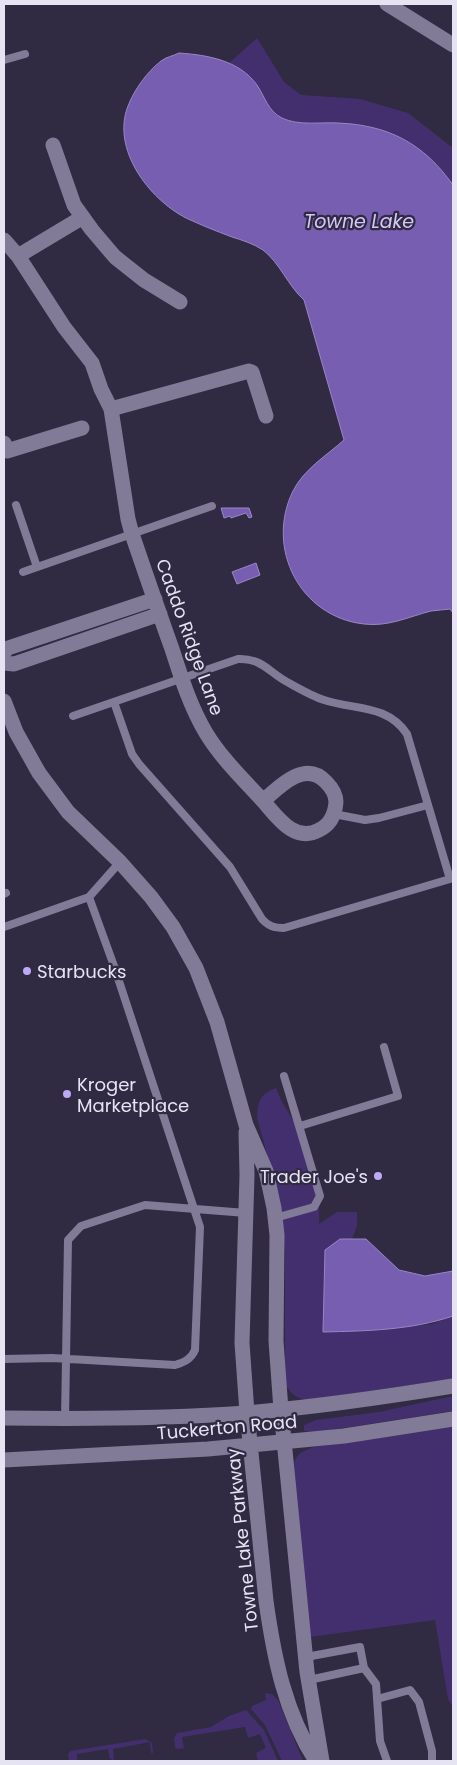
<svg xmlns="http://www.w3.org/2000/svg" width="457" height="1765" font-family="Poppins,sans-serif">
<rect width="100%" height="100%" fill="#312a43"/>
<!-- green -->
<path fill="#442f6e" d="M257,38l27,44 17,13 59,4 48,14 45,35v37l-8,-11 -79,-49 -66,-2 -20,-6 -14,-13 -10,-19 -14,-14 -13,-8z
M276,1088l6,14 17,28 20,55v39l18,-12h20v14l-5,13h-13l27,92 66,-7 21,-8v63l-144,21c-12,-1 -18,-6 -24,-16v-131l-6,-56 -22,-79c1,-16 2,-24 19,-30z
M453,1396v15l-136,21 -13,-1v-6l12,-5 63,-8z
M453,1426v281l-5,-8 -13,-79 -125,17 -17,-169c3,-15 7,-15 20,-21z
M265,1693l7,1 6,6 25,61h-21l-17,-36 -14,-16 1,-3 14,-6z
M246,1710l18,20 14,31h-20l-2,-8 10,-5 -6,-14 -12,4 -3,-11 -63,10 2,11 -7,1 -2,-2 -1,-8 3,-6 34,-6 18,-11z
M145,1739l7,4 1,10h-2l-1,-11 -37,7 1,11 -4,-1 -2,-10 -31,5v7h-8l-1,-7 3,-3z"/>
<!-- water -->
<path fill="#785eb1" stroke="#9986c5" d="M179,53c28,2 60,7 78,32 8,12 11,26 25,33 17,8 37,4 56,5 51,2 86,21 115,62v428l-3,-4c-6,1 -13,1 -19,2 -23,6 -43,16 -67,13 -64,-7 -99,-76 -71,-133 11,-22 33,-35 51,-51l-40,-140c-16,-14 -24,-37 -41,-50 -9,-6 -21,-10 -31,-13 -16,-6 -31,-12 -46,-19 -37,-19 -75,-69 -58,-112 6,-16 19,-34 33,-45 5,-4 12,-5 18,-8z
M221,508h28l3,9 -3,1 -3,-5 -15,5 -1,-2 -6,2z
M256,563l4,12 -23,9 -5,-12z
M340,1239h26l33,31 26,6 28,-5v45c-41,14 -86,15 -130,16l2,-82z"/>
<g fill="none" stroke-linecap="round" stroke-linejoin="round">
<!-- lane -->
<path stroke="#827b98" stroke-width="8" d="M4,60l21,-6
M16,505l21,62
M23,572l189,-66
M73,716l165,-57c25,-1 31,14 51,24 11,6 23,13 35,17 30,10 63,4 83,34l43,145 -166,49c-10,0 -16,-2 -22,-9l-32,-52 -91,-103 -7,-10 -18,-52
M334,814l31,6 14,-2 49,-13
M4,894l2,-1
M4,927l85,-30 31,-35
M300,1126l98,-30 -14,-49
M275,1218l39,-11 6,-11 -36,-120
M4,1359l48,-1 123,7c10,-3 16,-6 20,-15l5,-123 -86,-261 -25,-69
M65,1419l3,-179 13,-14 64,-21 101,8
M306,1657l54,-10 4,21 12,16 4,57 7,20
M309,1680l55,-12
M377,1699l33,-9 9,12 13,49v10"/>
<!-- street -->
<path stroke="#827b98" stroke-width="15" d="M387,4l66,41
M53,145l21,60 18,25 23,27 29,23 36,22
M4,240l14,16 46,71 28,36 9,26 10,20 17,110 4,15c13,38 26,76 40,115 9,28 18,57 34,84 15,25 38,47 58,69 14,16 31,41 55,28 11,-5 16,-16 17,-28 0,-7 -4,-14 -10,-20 -21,-23 -47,5 -63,19
M18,256l65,-39
M111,409l138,-38 3,1 14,44
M4,443l3,8 75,-23
M4,652l4,-4 147,-49
M4,663l10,1 146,-50"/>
<!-- secondary -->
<path stroke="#827b98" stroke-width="15" d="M4,701l12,31 23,41 29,39 52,50 31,35 22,30 23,41 21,54 29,103 20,46 8,37 3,27 -1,106 5,69 26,262 15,89
M246,1132l1,43 -5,168 5,70 19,188c8,57 19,112 50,160
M4,1418c81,1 162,1 242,-5 70,-6 139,-16 207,-27
M4,1460l204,-11 136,-13 109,-17"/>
</g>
<!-- markers -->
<g fill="#bda9f5" stroke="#312a43" stroke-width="2">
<circle cx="27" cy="971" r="5"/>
<circle cx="67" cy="1094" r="5"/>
<circle cx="378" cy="1176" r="5"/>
</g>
<g text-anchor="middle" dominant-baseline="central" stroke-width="4.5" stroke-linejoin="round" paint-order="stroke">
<!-- street labels -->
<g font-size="18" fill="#e6e3f3" stroke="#312a43">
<text transform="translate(190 637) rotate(70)">Caddo Ridge Lane</text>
<text transform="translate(227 1427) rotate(-5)">Tuckerton Road</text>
<text transform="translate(242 1540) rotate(-96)">Towne Lake Parkway</text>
</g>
<!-- poi labels -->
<g font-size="18" fill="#e6e3f3" stroke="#312a43" text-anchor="start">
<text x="37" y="971">Starbucks</text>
<text x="77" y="1084">Kroger<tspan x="77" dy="21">Marketplace</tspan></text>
<text x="368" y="1176" text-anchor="end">Trader Joe's</text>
</g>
<!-- water labels -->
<g font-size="19" font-style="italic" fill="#d3c8f5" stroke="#312a43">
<text x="359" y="221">Towne Lake</text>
</g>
</g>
<!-- border -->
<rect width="457" height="1765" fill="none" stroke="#e6e3f3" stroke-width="10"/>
</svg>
